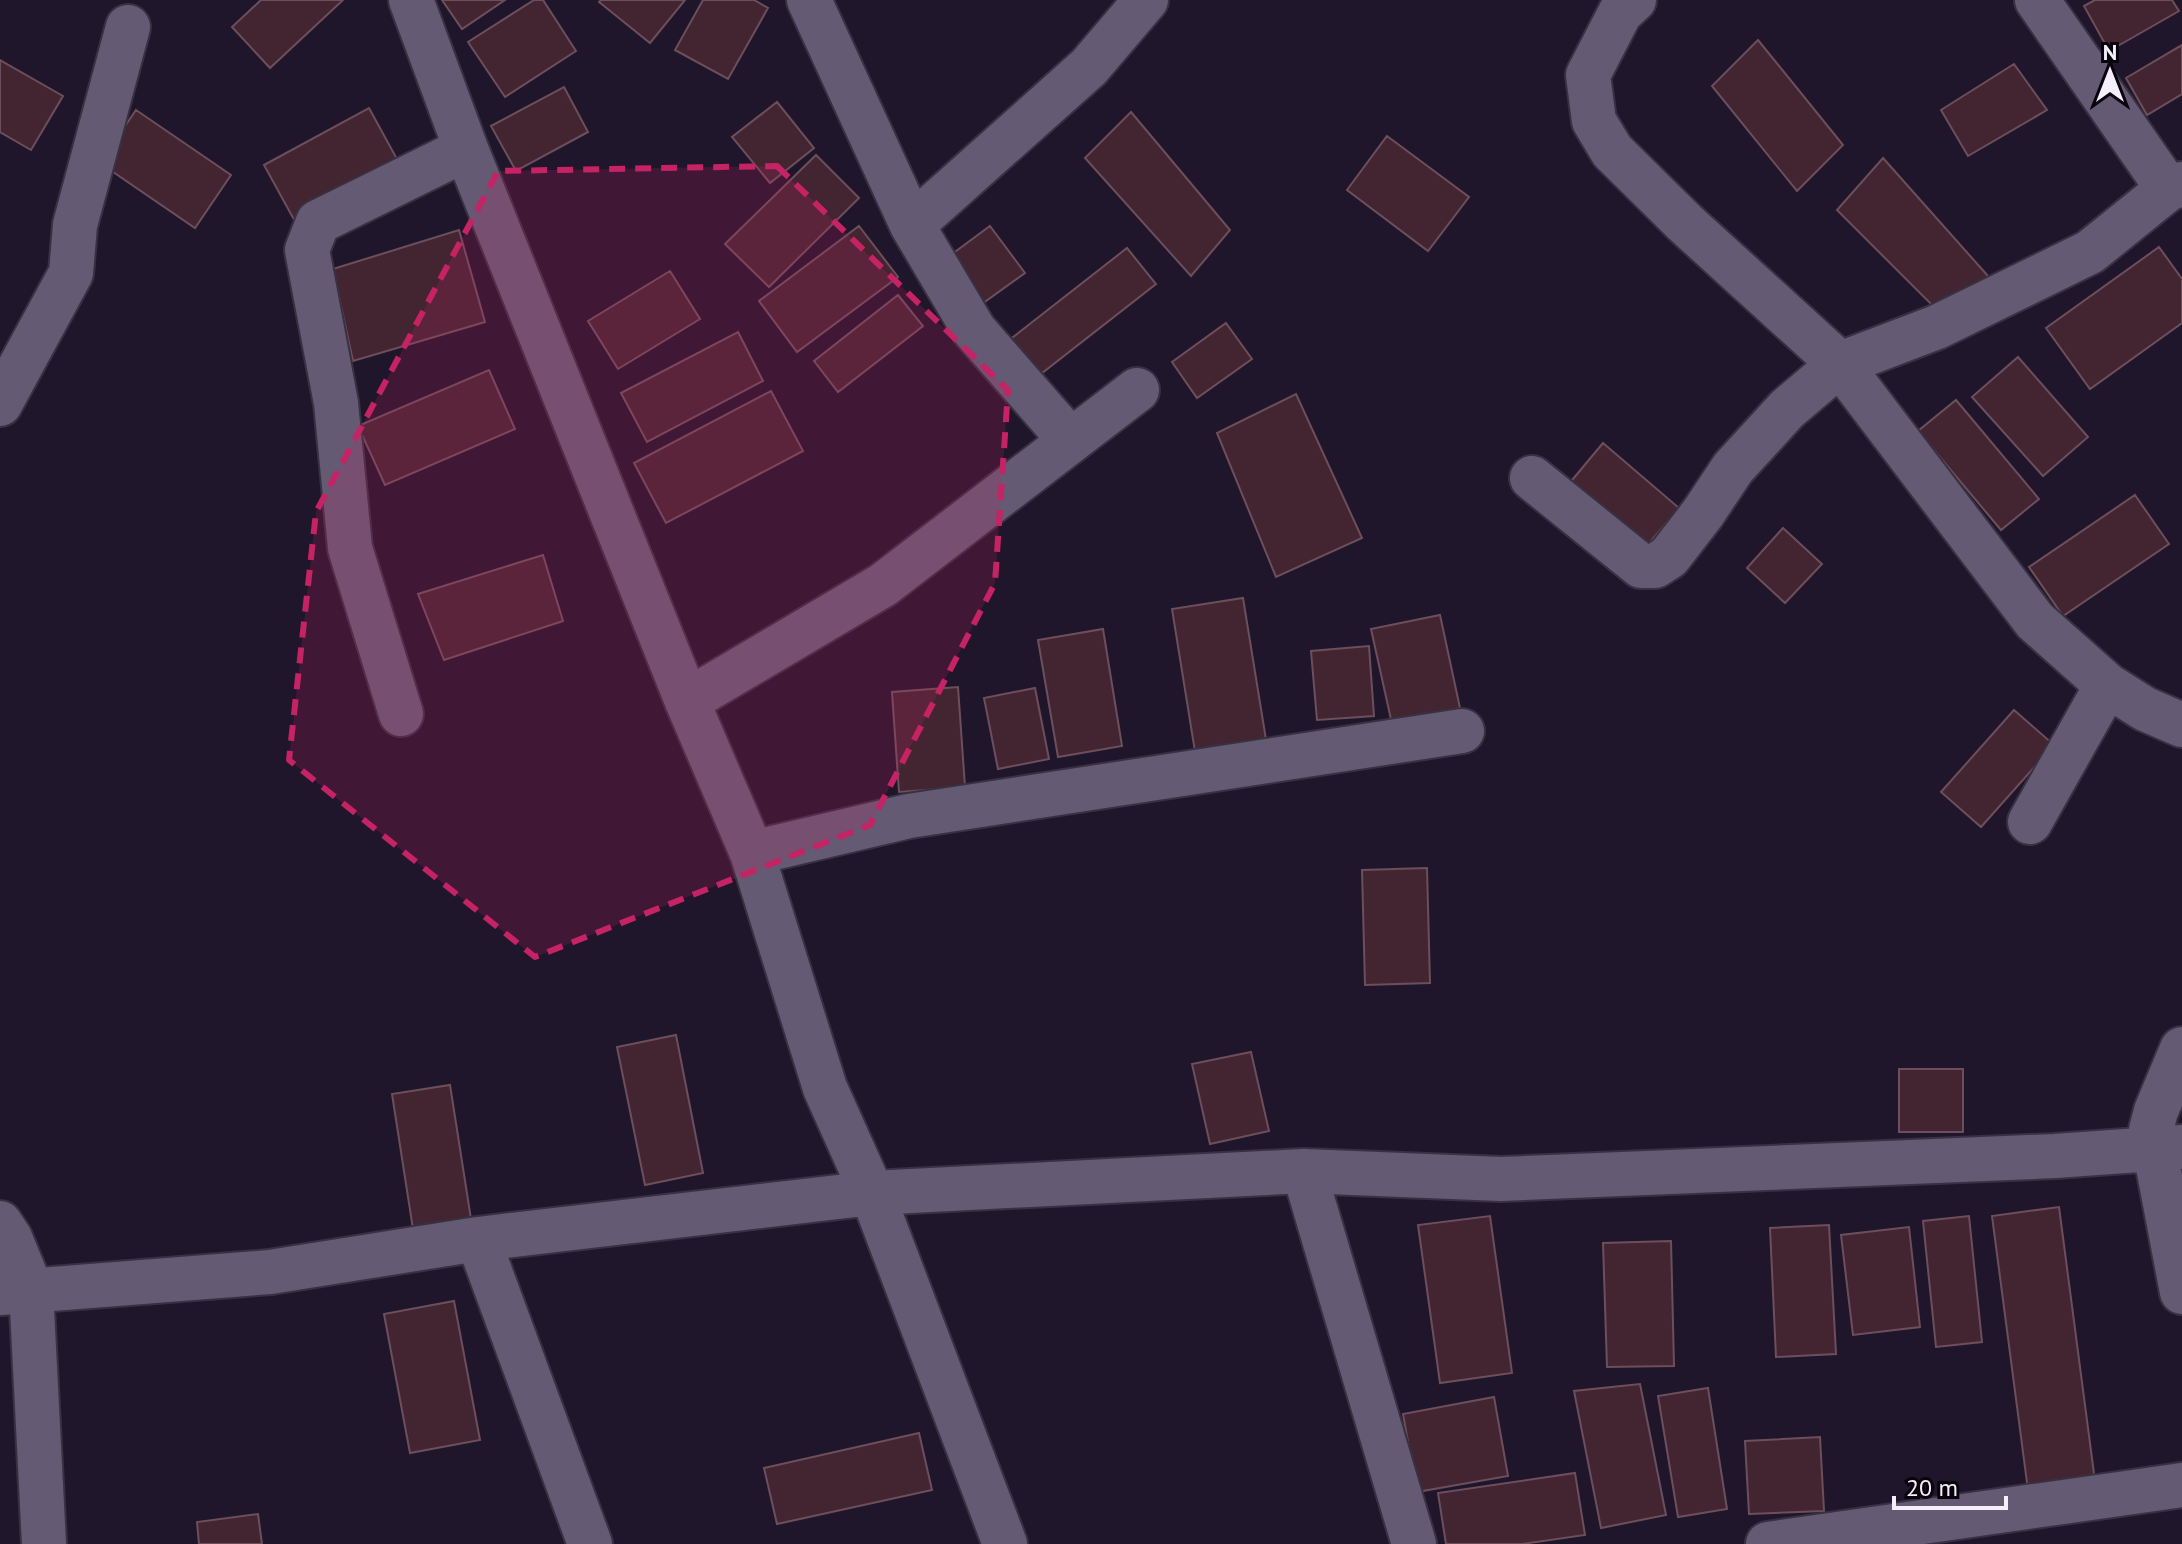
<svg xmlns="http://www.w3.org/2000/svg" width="2182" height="1544" font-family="'PT Sans',sans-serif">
<rect width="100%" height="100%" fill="#20162b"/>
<!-- building -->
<path fill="#422531" stroke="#6c4f5a" stroke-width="2" d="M261,0h82l-73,68 -38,-41z
M442,0h63l-43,29z
M534,0h9l33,51 -71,46 -37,-55z
M601,0h84l-35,43 -51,-41z
M703,0h51l14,8 -40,71 -53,-29z
M2095,0h77l7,11 -70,40 -25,-45z
M1758,40l85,105 -46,46 -85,-105z
M2182,45v49l-35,21 -21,-37z
M0,60l63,36 -32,54 -31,-18z
M2014,64l33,46 -79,46 -27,-46z
M564,87l24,45 -72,39 -25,-45z
M777,102l37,46 -44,35 -38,-46z
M369,108l34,62 -105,57 -34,-62z
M136,110l95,65 -36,53 -95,-65z
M1131,112l99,118 -39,46 -106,-118z
M1387,136l82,61 -41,54 -81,-61z
M816,155l43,43 -90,89 -44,-43z
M1883,158l105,118 -46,39 -105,-105z
M859,226l39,51 -101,75 -38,-51z
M990,226l35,47 -46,33 -35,-46z
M459,230l26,92 -132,39 -20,-92z
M2159,247l23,32v44l-92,66 -44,-61z
M1127,248l29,36 -128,100 -29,-36z
M670,271l30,48 -82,50 -30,-48z
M898,295l25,31 -85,66 -24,-31z
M1226,323l26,36 -55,39 -25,-36z
M738,332l25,49 -116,61 -26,-49z
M2018,357l70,80 -45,39 -71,-79z
M489,370l26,59 -130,56 -27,-59z
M771,391l32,60 -137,72 -32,-60z
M1296,394l66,144 -86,39 -59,-144z
M1956,400l83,99 -38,31 -83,-99z
M1603,443l76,65 -40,47 -76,-64z
M2135,495l34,49 -106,72 -34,-49z
M1783,528l39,36 -37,39 -38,-35z
M543,555l20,66 -119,39 -26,-66z
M1243,598l25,154 -71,12 -25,-155z
M1440,615l20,93 -68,16 -21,-95z
M1103,629l19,117 -64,11 -20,-117z
M1369,646l5,70 -57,4 -6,-69z
M958,687l7,100 -66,5 -7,-100z
M1035,688l14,71 -51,10 -14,-71z
M2014,710l40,35 -73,82 -40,-35z
M1427,868l3,115 -65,2 -3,-115z
M676,1035l27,138 -58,12 -28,-138z
M1251,1052l18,79 -59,13 -18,-80z
M1899,1069h64v63h-64z
M450,1085l21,134 -58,10 -21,-135z
M2059,1207l37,282 -67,9 -37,-282z
M1490,1216l22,157 -72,10 -22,-158z
M1969,1216l13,126 -46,5 -13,-126z
M1829,1225l7,129 -60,3 -6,-129z
M1909,1227l11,100 -67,8 -12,-100z
M1671,1241l3,125 -67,1 -4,-124z
M454,1301l26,139 -70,13 -26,-139z
M1640,1384l26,131 -65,13 -27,-137z
M1708,1388l19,121 -49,8 -20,-121z
M1494,1397l14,79 -91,16 -14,-78z
M919,1433l13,57 -155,34 -13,-56z
M1820,1437l4,74 -75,3 -4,-73z
M1575,1473l10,62 -63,9h-76l-8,-51z
M258,1514l4,30h-63l-2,-22z"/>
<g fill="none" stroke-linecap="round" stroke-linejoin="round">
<defs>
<path id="minor" d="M411,0l55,149 221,552 65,152 73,235 47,105 133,351
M809,0l103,225 62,105 96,110
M1634,0l-14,13 -32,62 6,46 18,30 73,72 155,141 195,257 72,64 38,24 37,16
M2037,0l131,189
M912,225l177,-158 57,-67
M0,404l71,-131 4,-48 53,-198
M1532,478l109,88h14l14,-9 34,-44 30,-45 54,-59 53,-45 97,-37 153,-75 78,-63 14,-5
M687,701l196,-116 254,-195
M401,714l-51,-166 -14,-145 -29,-153 11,-28 148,-73
M2030,822l77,-137
M752,853l157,-37 553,-85
M2182,1049l-26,62 -5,19 31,162
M1304,1171l110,373
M0,1223l10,15 21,51 13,255
M478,1239l112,305
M0,1293l270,-21 208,-33 394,-46 432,-22 197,8 554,-23 127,-9
M1768,1544l414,-59"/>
</defs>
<!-- minor casing -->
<use href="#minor" stroke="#383142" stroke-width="48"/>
<!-- minor -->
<use href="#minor" stroke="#655a73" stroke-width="44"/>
</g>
<!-- marked area -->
<path fill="#c52363" fill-opacity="0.2" stroke="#c52363" stroke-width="6" stroke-dasharray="16 10" stroke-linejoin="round" d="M777,166l231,224 -13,193 -125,242 -335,132 -246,-197 27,-248 182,-341z"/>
<!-- north arrow -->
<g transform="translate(2110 72)" stroke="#08040c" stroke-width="6" paint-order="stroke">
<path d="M0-6L14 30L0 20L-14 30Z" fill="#f5eefd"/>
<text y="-12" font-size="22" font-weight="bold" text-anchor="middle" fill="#f5eefd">N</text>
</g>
<!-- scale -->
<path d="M1894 1496v12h112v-12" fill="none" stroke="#f5eefd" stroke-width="4"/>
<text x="1906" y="1496" font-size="24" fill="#f5eefd" stroke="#08040c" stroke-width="6" paint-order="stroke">20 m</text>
</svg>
